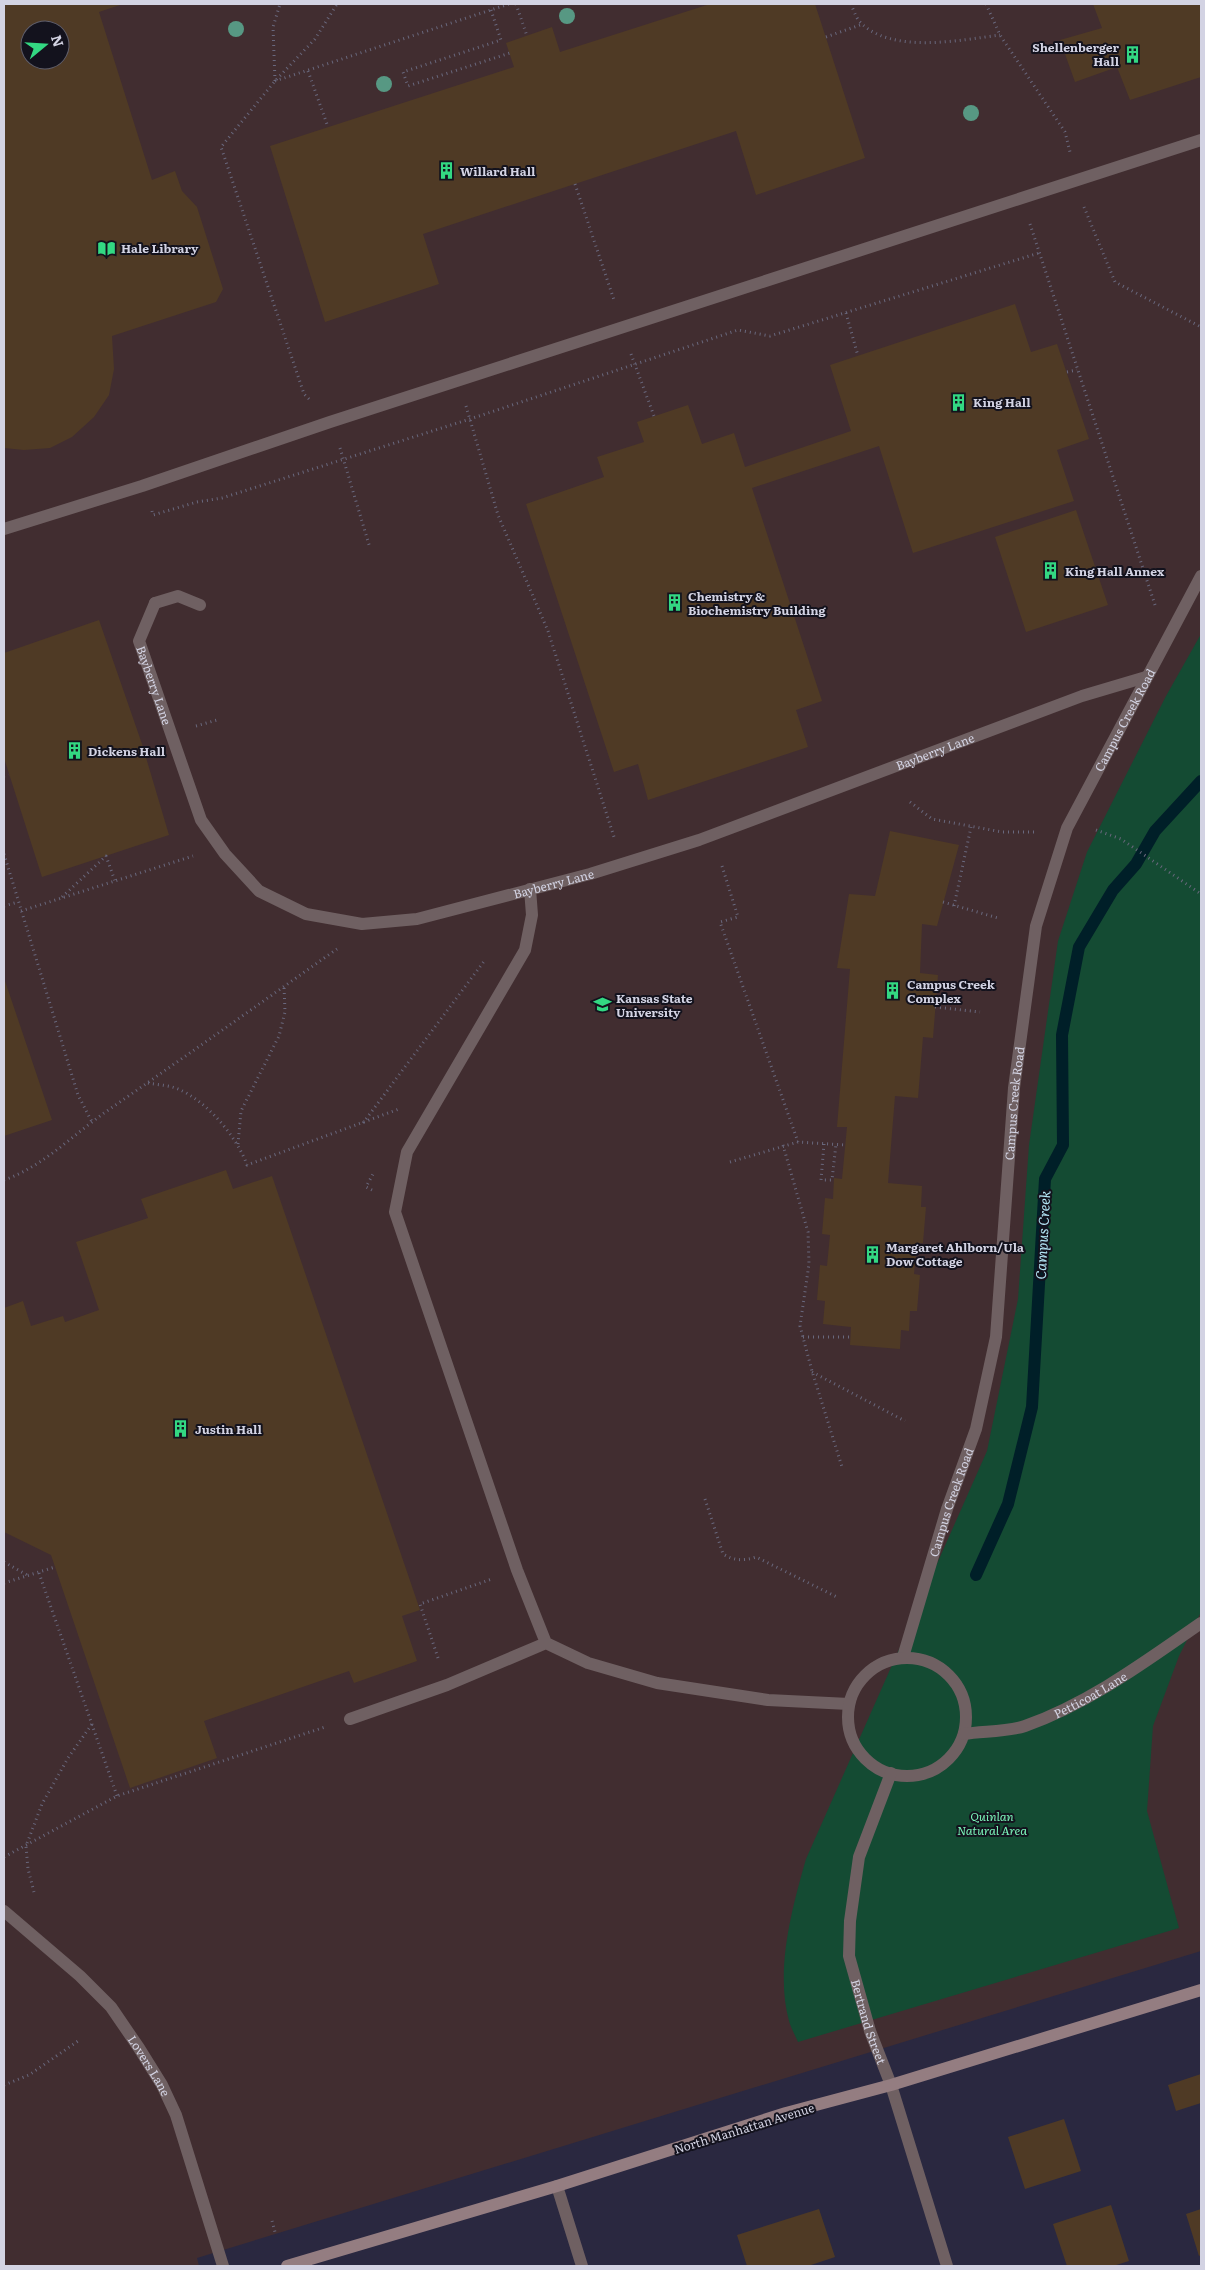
<svg xmlns="http://www.w3.org/2000/svg" width="1205" height="2270" font-family="Literata,serif">
<rect width="100%" height="100%" fill="#2a2840"/>
<!-- education -->
<path fill="#412d30" fill-rule="evenodd" d="M4,4h1197v1947l-1004,307 2,8h-195zM30,30h30v30h-30z"/>
<!-- green -->
<path fill="#144b33" d="M1201,634v978l-22,44 -26,70 -6,85 32,117 -381,114c-3,-7 -7,-14 -9,-21 -14,-51 3,-113 17,-162l181,-408 31,-152 11,-154 29,-204 29,-89 79,-156z"/>
<g fill="none" stroke-linecap="round" stroke-linejoin="round">
<!-- stream -->
<path stroke="#001f28" stroke-width="12" d="M976,1575l32,-71 24,-97 13,-228 18,-34 -1,-110 17,-88 34,-57 23,-26 19,-33 46,-50"/>
</g>
<!-- building -->
<path fill="#4f3a25" fill-rule="evenodd" d="M4,4h119l-24,8 53,168 23,-9 7,20 15,16 26,82 -7,13 -104,34 2,33 -5,26 -15,22 -22,20 -22,11 -26,2 -20,-2zM30,30h30v30h-30z
M710,4h105l50,154 -109,37 -20,-64 -313,103 16,50 -114,38 -55,-176 244,-79 -8,-24 46,-16 8,25z
M1093,4h108v73l-71,23 -13,-33 -42,15 -15,-42 42,-12z
M1015,304l16,48 26,-8 32,95 -32,11 17,51 -161,52 -34,-107 -127,42 70,213 -26,9 12,37 -160,53 -10,-36 -24,8 -88,-268 78,-27 -7,-20 47,-15 -7,-20 51,-17 14,39 32,-11 11,34 106,-36 -21,-66z
M1076,510l32,95 -82,27 -31,-95z
M99,620l43,124 27,91 -127,42 -38,-119v-105z
M890,831l69,14 -22,81 -15,-2 -2,49 18,2 -5,63 -10,-1 -5,61 -23,-2 -7,87 34,3 -1,21h5l-3,36h-6l-3,31 6,1 -3,36h-7l-1,20 -8,-1 -1,19 -50,-4 1,-18 -28,-3 2,-23 -8,-1 3,-35 7,1 3,-31 -8,-1 3,-36 8,1 1,-21 8,1 5,-52h-10l13,-158 -13,-1 12,-74 26,2z
M4,978l48,142 -48,16z
M226,1170l7,19 39,-13 148,434 -18,6 15,45 -63,22 -5,-12 -145,50 13,37 -87,30 -79,-233 -47,-23v-224l19,-7 8,25 32,-10 2,6 34,-12 -23,-68 72,-24 -7,-19z
M1201,2074v29l-25,8 -8,-26z
M1064,2119l17,52 -56,18 -17,-52z
M1111,2205l18,56 -16,5h-46l-14,-42z
M819,2209l16,48 -27,9h-61l-10,-31z
M1201,2209v46l-2,1 -13,-42z"/>
<g fill="none" stroke-linecap="round" stroke-linejoin="round">
<!-- path -->
<path stroke="#69687d" stroke-width="3" stroke-dasharray="1 4" stroke-linecap="butt" d="M516,4l11,32
M851,4c2,5 5,13 8,17 31,34 101,19 141,14
M986,4l14,31 65,97 5,20
M491,10l10,30 -98,32 5,14 102,-33
M826,37l37,-13
M308,71l20,56
M275,81l234,-77
M275,81l-2,-54 7,-23
M575,184l39,116
M1084,207l31,75 86,45
M1030,224l125,381
M846,313l12,43
M631,354l23,62
M1067,372l10,-2
M309,399l-5,-5 -83,-247 54,-66 40,-42 22,-35
M466,406l32,109 50,116 66,206
M340,448l30,100
M152,511l1,4 44,-13 25,-4 248,-79 268,-89 32,6 269,-83
M196,726l21,-6
M4,776l5,-1
M910,802l22,17 70,13h35
M1096,830l25,9 80,55
M4,854l74,241 14,27
M722,866l16,51 -18,5 78,220
M62,897l44,-41 9,25
M943,902l55,16
M4,906l14,-4
M954,906l17,-79
M21,911l172,-55
M935,1007l45,5
M148,1083c10,2 21,2 30,6 29,12 59,48 69,76l152,-56
M363,1123l122,-163
M238,1144l3,-33 38,-75 6,-24 -1,-26
M824,1144l-3,36h11l4,-36
M783,1145l25,87 1,32 -9,62 12,45 30,96
M730,1162l68,-20 47,3
M4,1180c38,-13 68,-44 100,-67 78,-54 155,-109 233,-164
M372,1190l-6,-3 7,-13
M803,1337h48
M812,1372l93,49
M705,1499l18,55c11,7 21,7 33,3l83,41
M4,1562l23,13
M39,1573l78,223
M4,1583l51,-16
M438,1658l-18,-54 72,-25
M4,1857l113,-61 208,-69
M34,1892l-6,-23 -2,-23 16,-42 26,-46 24,-34
M4,2085l25,-10 49,-34
M272,2221l3,11"/>
<!-- lane -->
<path stroke="#6f6062" stroke-width="12" d="M155,603l23,-7 22,9
M530,889l2,26 -7,35 -118,202 -12,60 122,358 29,73 42,20 69,20 111,17 81,4
M350,1719l97,-34 99,-42
M557,2186l25,80"/>
<!-- street -->
<g stroke="#6f6062" stroke-width="12">
<path d="M4,529l138,-43 188,-64 871,-282"/>
<path id="s1" d="M155,603l-16,38 62,179 24,34 34,37 47,23 56,10 55,-5 173,-45 109,-34 383,-144 64,-19"/>
<path id="s2" d="M903,1657l44,-148 29,-80 20,-92 18,-249 22,-162 31,-98 134,-252"/>
<circle cx="907" cy="1717" r="59"/>
<path id="s3" d="M964,1734c19,-3 43,-2 61,-8 65,-23 121,-65 176,-103"/>
<path id="s4" d="M891,1773l-32,84 -9,64 -1,35 21,75 21,54 56,181"/>
<path id="s5" d="M4,1911l76,65 31,31 28,41 23,37 14,30 47,151"/>
</g>
<!-- secondary -->
<path stroke="#947d81" stroke-width="12" d="M287,2266l270,-80 229,-73 105,-28 310,-95"/>
</g>
<!-- trees -->
<g fill="#579883">
<circle cx="567" cy="16" r="8"/>
<circle cx="236" cy="29" r="8"/>
<circle cx="384" cy="84" r="8"/>
<circle cx="971" cy="113" r="8"/>
</g>
<!-- icons -->
<defs>
<symbol id="building-bare" viewBox="-9 -9 18 18"><path d="M-4-6H4V6H1V3H-1V6H-4ZM-2.5-4.3h1.7v1.8h-1.7ZM.8-4.3h1.7v1.8H.8ZM-2.5-1h1.7V.8h-1.7ZM.8-1h1.7V.8H.8Z" fill="#33d882" stroke="#13121d" stroke-width="2.5" paint-order="stroke"/></symbol>
<symbol id="library-bare" viewBox="-9 -9 18 18"><path d="M-6-4Q-3-5.5-.7-3.5V5Q-3 3-6 4ZM6-4Q3-5.5 .7-3.5V5Q3 3 6 4Z" fill="#33d882" stroke="#13121d" stroke-width="2.5" paint-order="stroke"/></symbol>
<symbol id="university-bare" viewBox="-9 -9 18 18"><path d="M0-5L7-2L0 1L-7-2ZM-4 1L0 2.5L4 1V4Q0 6-4 4Z" fill="#33d882" stroke="#13121d" stroke-width="2.5" paint-order="stroke"/></symbol>
</defs>
<g fill-rule="evenodd">
<use href="#building-bare" x="1120" y="42" width="25" height="25"/>
<use href="#building-bare" x="434" y="158" width="25" height="25"/>
<use href="#library-bare" x="94" y="236" width="25" height="25"/>
<use href="#building-bare" x="946" y="390" width="25" height="25"/>
<use href="#building-bare" x="1038" y="558" width="25" height="25"/>
<use href="#building-bare" x="662" y="590" width="25" height="25"/>
<use href="#building-bare" x="62" y="738" width="25" height="25"/>
<use href="#building-bare" x="880" y="978" width="25" height="25"/>
<use href="#university-bare" x="590" y="992" width="25" height="25"/>
<use href="#building-bare" x="860" y="1242" width="25" height="25"/>
<use href="#building-bare" x="168" y="1416" width="25" height="25"/>
</g>
<g text-anchor="middle" dominant-baseline="central" stroke-width="4" stroke-linejoin="round" paint-order="stroke">
<!-- poi labels -->
<g font-size="12" font-weight="bold" fill="#d3d3e3" stroke="#13121d" text-anchor="start">
<text x="1119" y="47" text-anchor="end">Shellenberger<tspan x="1119" dy="14">Hall</tspan></text>
<text x="460" y="171">Willard Hall</text>
<text x="121" y="248">Hale Library</text>
<text x="973" y="402">King Hall</text>
<text x="1065" y="571">King Hall Annex</text>
<text x="688" y="596">Chemistry &amp;<tspan x="688" dy="14">Biochemistry Building</tspan></text>
<text x="88" y="751">Dickens Hall</text>
<text x="907" y="984">Campus Creek<tspan x="907" dy="14">Complex</tspan></text>
<text x="616" y="998">Kansas State<tspan x="616" dy="14">University</tspan></text>
<text x="886" y="1247">Margaret Ahlborn/Ula<tspan x="886" dy="14">Dow Cottage</tspan></text>
<text x="195" y="1429">Justin Hall</text>
</g>
<!-- street labels -->
<g font-size="12" fill="#d3d3e3" stroke="#13121d">
<text stroke="none"><textPath href="#s1" startOffset="88">Bayberry Lane</textPath></text>
<text stroke="none"><textPath href="#s2" startOffset="972">Campus Creek Road</textPath></text>
<text stroke="none"><textPath href="#s1" startOffset="1032">Bayberry Lane</textPath></text>
<text stroke="none"><textPath href="#s1" startOffset="628">Bayberry Lane</textPath></text>
<text stroke="none"><textPath href="#s2" startOffset="568">Campus Creek Road</textPath></text>
<text stroke="none"><textPath href="#s2" startOffset="162">Campus Creek Road</textPath></text>
<text stroke="none"><textPath href="#s3" startOffset="134">Petticoat Lane</textPath></text>
<text stroke="none"><textPath href="#s4" startOffset="258">Bertrand Street</textPath></text>
<text stroke="none"><textPath href="#s5" startOffset="214">Lovers Lane</textPath></text>
<text transform="translate(744 2128) rotate(-17)">North Manhattan Avenue</text>
</g>
<!-- park labels -->
<g font-size="12" font-style="italic" fill="#7bf4b9" stroke="#13121d">
<text x="992" y="1816">Quinlan<tspan x="992" dy="14">Natural Area</tspan></text>
</g>
<!-- water labels -->
<g font-size="14" font-style="italic" fill="#b2e4f4" stroke="#13121d">
<text transform="translate(1042 1235) rotate(-87)">Campus Creek</text>
</g>
</g>
<!-- border -->
<rect width="1205" height="2270" fill="none" stroke="#d3d3e3" stroke-width="10"/>
<!-- north arrow -->
<g transform="translate(45 45) rotate(72)"><circle r="24" fill="#13121d" stroke="#605f6c"/>
<path d="M0-4L9 19L0 12L-9 19Z" fill="#33d882"/>
<text y="-8" font-size="14" font-weight="bold" text-anchor="middle" fill="#d3d3e3">N</text>
</g>
</svg>
